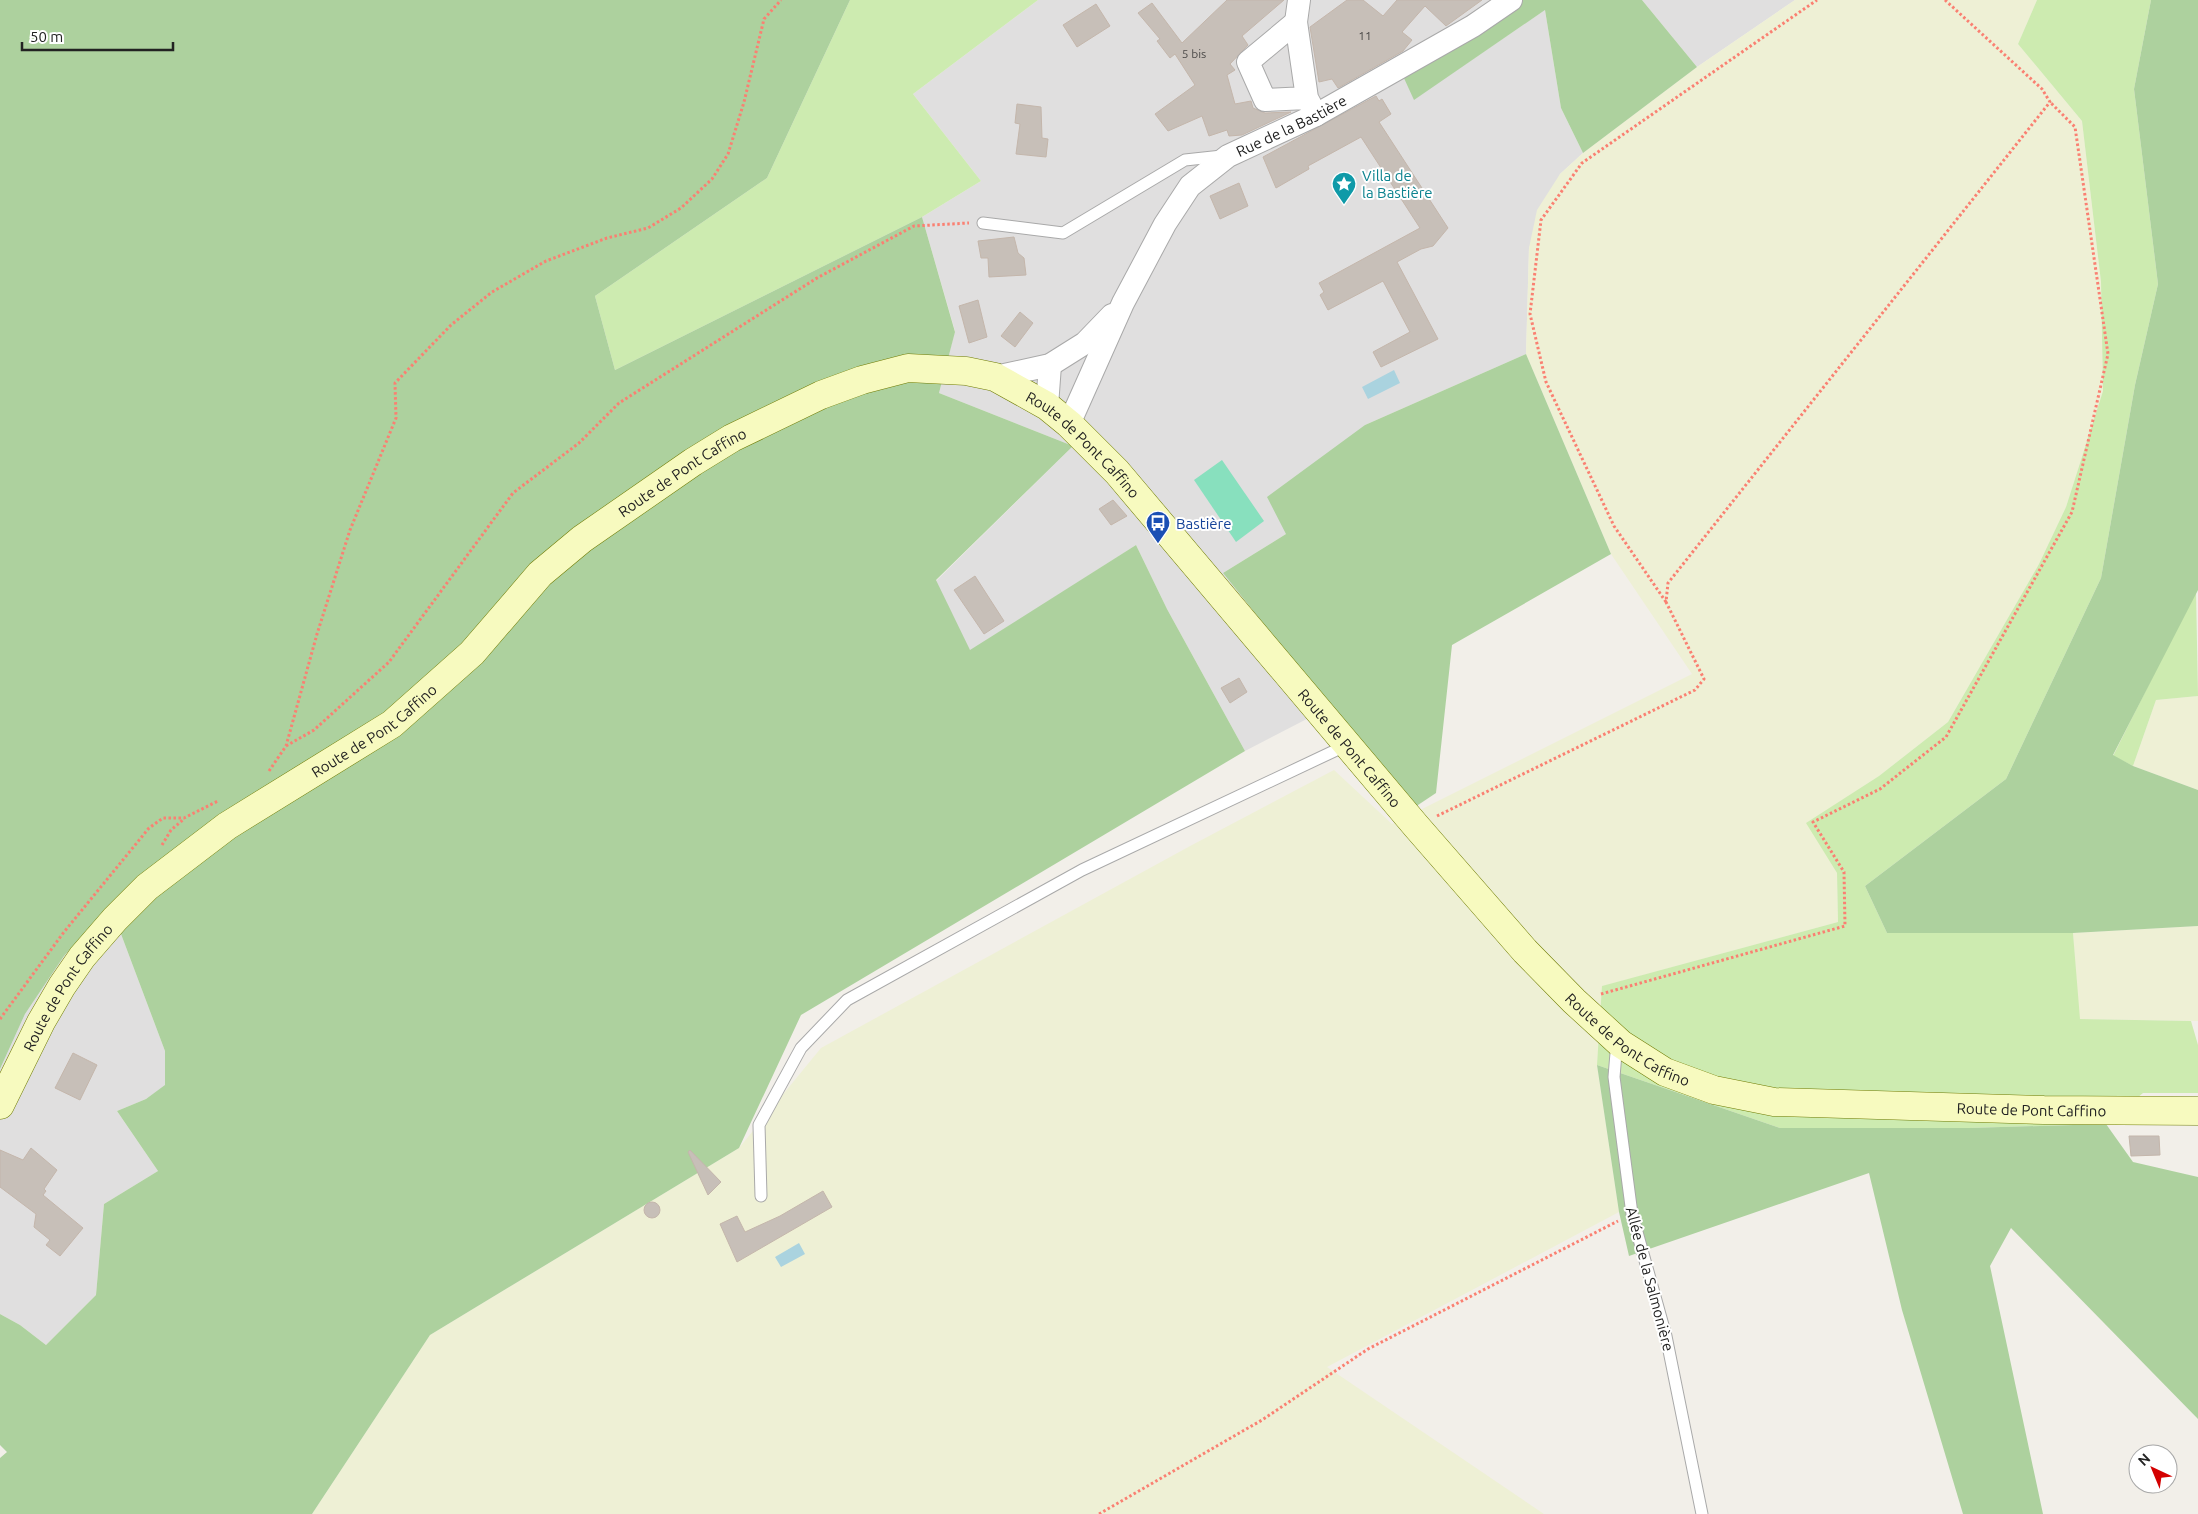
<svg xmlns="http://www.w3.org/2000/svg" width="2198" height="1514" font-family="Ubuntu,sans-serif">
<rect width="100%" height="100%" fill="#f2efe9"/>
<!-- residential -->
<path fill="#e0dfdf" d="M1038,0h483l-107,99 131,-89 16,98 22,45 -23,21 -31,74 -3,106 -161,71 -79,109 -63,39 107,134 -85,44 -78,-142 -31,-64 -166,106 -34,-70 137,-135 -134,-53 16,-62 -33,-114 59,-36 -68,-87z
M1642,0h153l-98,67z
M100,916l21,18 44,117v35l-19,13 -29,12 41,60 -54,33 -8,91 -50,50 -26,-20 -20,-11v-245l25,-55 39,-58z"/>
<!-- farmland -->
<path fill="#eef0d5" d="M1795,0h242l-19,44 64,77 19,161 2,109 -37,116 -27,57 -91,158 -69,54 -72,47 30,50 1,49 -235,64 -6,79 22,147 -292,155 217,147h-1232l118,-179 309,-187 82,-100 371,-203 142,-75 58,54 300,-150 -81,-120 -85,-200 3,-106 8,-38 23,-36 23,-21 114,-86z
M2198,696v94l-65,-24 23,-66z
M2198,926v95l-119,-2 -6,-86z"/>
<!-- grass -->
<path fill="#cdebb0" d="M850,0h188l-125,94 68,87 -59,36 -307,153 -20,-74 172,-118z
M2037,0h114l-17,89 24,195 -23,101 -34,193 -95,201 -141,107 22,47h186l7,86 111,2 7,24v48h-55l-37,31 -137,4h-189l-183,-63 5,-79 236,-64 -1,-49 -31,-50 73,-47 69,-54 91,-158 27,-57 37,-116 -2,-109 -19,-161 -64,-77z
M2196,590l2,106 -42,4 -23,66 -20,-10z"/>
<!-- forest -->
<path fill="#add19e" d="M0,0h850l-83,178 -172,118 20,74 307,-153 33,115 -16,61 134,53 -137,134 34,70 166,-105 31,64 78,142 -444,264 -62,133 -309,187 -118,179h-312v-56l7,-6 -7,-7v-131l20,11 26,20 50,-50 8,-91 54,-33 -41,-60 29,-12 19,-14v-34l-44,-117 -21,-18 -36,40 -39,58 -25,55z
M1521,0h121l55,67 -114,86 -22,-45 -16,-98 -131,90 -11,-24z
M2151,0h47v590l-85,165 20,11 65,24v136l-125,7h-186l-22,-47 141,-107 95,-201 34,-193 23,-101 -24,-195z
M1526,354l85,200 -159,91 -16,148 -24,16 -189,-236 63,-39 -19,-37 98,-72z
M1597,1065l183,63h189l137,-4 27,38 65,15v242l-187,-191 -21,38 53,248h-80l-61,-204 -33,-137 -240,83 -10,-44z"/>
<!-- pitch -->
<path fill="#88e0be" d="M1222,460l42,61 -28,21 -42,-62z"/>
<!-- water -->
<path fill="#aad3df" d="M1394,370l6,13 -32,16 -6,-12z
M799,1243l6,11 -24,13 -6,-10z"/>
<!-- building -->
<path fill="#c7bfb8" stroke="#c4b6ab" d="M1227,0h57l-42,36 6,9 -18,19 5,6 -8,5 8,29 16,-3 2,7 12,5 26,-1 -49,23 -13,1 -2,-6 -18,6 -7,-20 -34,15 -13,-17 40,-29 -20,-31 -5,4 -13,-17 3,-2 -22,-26 14,-10 30,40z
M1347,0h16l20,16 14,-16h85l-36,26 -21,-20 -23,26 10,8 -9,11 -65,37 -6,-9 -13,3 -9,-55z
M1096,4l14,22 -33,21 -14,-22z
M1376,96l3,5 3,-2 9,15 -12,8 69,106 -15,18 -12,3 -24,13 41,77 -57,28 -8,-15 37,-20 -27,-51 -55,29 -8,-15 4,-3 -5,-9 101,-55 -59,-91 -53,29 1,3 -33,19 -13,-31z
M1017,104l24,3 1,31 6,1 -2,18 -30,-3 4,-30 -5,-1z
M1239,183l9,23 -28,13 -10,-23z
M1014,237l4,16 6,5 2,17 -37,2 -1,-19h-7l-3,-17z
M978,300l9,37 -18,6 -10,-37z
M1020,312l13,11 -18,24 -14,-11z
M1113,500l14,16 -16,9 -12,-16z
M975,576l29,45 -20,13 -30,-44z
M1239,678l8,14 -17,11 -9,-15z
M73,1053l24,12 -17,35 -25,-12z
M2129,1136h30l1,19 -29,1z
M31,1148l26,22 -13,19 2,2 -3,4 40,33 -23,28 -14,-11 4,-5 -16,-13 2,-13 -36,-27v-37l23,10z
M690,1150l31,32 -13,13 -20,-43z
M823,1191l9,16 -95,55 -17,-38 17,-8 8,16 35,-16z
M644 1210a8 8 0 1 1 16 0a8 8 0 1 1-16 0Z"/>
<g fill="none" stroke-linecap="round" stroke-linejoin="round">
<defs>
<path id="lane" d="M983,223l80,10 122,-73 37,-4
M1621,1044l-5,9 -2,24 18,137 34,122 36,178
M761,1196l-2,-71 42,-77 46,-48 235,-130 265,-125"/>
<g id="street">
<path d="M1296,22l3,-22"/>
<path d="M1307,98l-42,2 -17,-38 48,-40 11,76 9,17"/>
<path d="M995,377l55,-12 35,-22 27,-28"/>
<path d="M1047,406l3,-41"/>
<path id="s1" d="M1069,424l54,-121 42,-79 25,-38 38,-30 88,-41 157,-89 38,-26"/>
</g>
<g id="secondary">
<path id="s2" d="M0,1105l41,-83 21,-36 20,-29 33,-38 32,-32 80,-61 165,-102 80,-71 68,-79 42,-35 111,-77 39,-24 89,-43 41,-15 46,-12 58,3 29,6 52,29 22,18 48,48 299,354 109,125 49,50 47,43 44,28 49,18 60,12 270,8 154,1"/>
</g>
</defs>
<!-- lane casing -->
<use href="#lane" stroke="#a9a9a9" stroke-width="13"/>
<!-- street casing -->
<use href="#street" stroke="#a9a9a9" stroke-width="24"/>
<!-- secondary casing -->
<use href="#secondary" stroke="#707d05" stroke-width="29"/>
<!-- path -->
<path stroke="#fa8072" stroke-width="3" stroke-dasharray="2.5 2.5" stroke-linecap="butt" d="M1666,602l-52,-76 -68,-144 -16,-68 11,-94 41,-57 235,-163
M286,746l28,-16 75,-68 124,-169 66,-50 40,-40 198,-125 97,-52 55,-3
M269,771l17,-25 31,-112 33,-104 46,-112 -1,-35 56,-58 41,-33 54,-31 61,-23 41,-10 33,-20 31,-29 16,-25 16,-52 20,-83 17,-19
M1437,816l258,-126 9,-11 -38,-77 2,-19 382,-481 -8,-13 -97,-89
M162,845l9,-15 13,-11
M1601,994l244,-68 -1,-54 -31,-50 67,-33 66,-52 126,-225 36,-158 -33,-227 -25,-25
M0,1019l64,-87 85,-104 14,-10h21l34,-17
M1099,1514l163,-94 106,-71 250,-128"/>
<!-- lane -->
<use href="#lane" stroke="#fff" stroke-width="11"/>
<!-- street -->
<use href="#street" stroke="#fff" stroke-width="22"/>
<!-- secondary -->
<use href="#secondary" stroke="#f7fabf" stroke-width="28"/>
</g>
<!-- icons -->
<defs>
<symbol id="sight-pin" viewBox="-11 -11 22 30"><path d="M0 17L-7.5 6A9.5 9.5 0 1 1 7.5 6Z" fill="#0f9aa8" stroke="#fff"/><path d="M0-6L1.8-2.2L6-1.7L2.9 1.2L3.7 5.4L0 3.3L-3.7 5.4L-2.9 1.2L-6-1.7L-1.8-2.2Z" fill="#fff"/></symbol>
<symbol id="bus-pin" viewBox="-11 -11 22 30"><path d="M0 17L-7.5 6A9.5 9.5 0 1 1 7.5 6Z" fill="#1a4fb4" stroke="#fff"/><path d="M-5-6H5V4H4V6H2V4H-2V6H-4V4H-5ZM-3.5-4V0h7V-4ZM-3.5 1.2v1.5H-2V1.2ZM2 1.2v1.5H3.5V1.2Z" fill="#fff"/></symbol>
</defs>
<g fill-rule="evenodd">
<use href="#sight-pin" x="1330" y="170" width="28" height="38"/>
<use href="#bus-pin" x="1144" y="509" width="28" height="38"/>
</g>
<g text-anchor="middle" dominant-baseline="central" stroke-width="4" stroke-linejoin="round" paint-order="stroke">
<!-- number labels -->
<g font-size="12" fill="#4b4948">
<text x="1365" y="35">11</text>
<text x="1194" y="53">5 bis</text>
</g>
<!-- street labels -->
<g font-size="15" fill="#222" stroke="#fff">
<text stroke="none"><textPath href="#s1" startOffset="386">Rue de la Bastière</textPath></text>
<text stroke="none"><textPath href="#s2" startOffset="1396">Route de Pont Caffino</textPath></text>
<text stroke="none"><textPath href="#s2" startOffset="946">Route de Pont Caffino</textPath></text>
<text stroke="none"><textPath href="#s2" startOffset="541">Route de Pont Caffino</textPath></text>
<text stroke="none"><textPath href="#s2" startOffset="1801">Route de Pont Caffino</textPath></text>
<text stroke="none"><textPath href="#s2" startOffset="136">Route de Pont Caffino</textPath></text>
<text stroke="none"><textPath href="#s2" startOffset="2206">Route de Pont Caffino</textPath></text>
<text stroke="none"><textPath href="#s2" startOffset="2626">Route de Pont Caffino</textPath></text>
<text transform="translate(1650 1279) rotate(75)">Allée de la Salmonière</text>
</g>
<!-- culture labels -->
<g font-size="15" fill="#0d838f" stroke="#fff" text-anchor="start">
<text x="1362" y="175">Villa de<tspan x="1362" dy="17">la Bastière</tspan></text>
</g>
<!-- transit labels -->
<g font-size="15" fill="#164399" stroke="#fff" text-anchor="start">
<text x="1176" y="523">Bastière</text>
</g>
</g>
<!-- north arrow -->
<g transform="translate(2153 1469) rotate(316)"><circle r="24" fill="#ffffff" stroke="#a7a7a7"/>
<path d="M0-4L9 19L0 12L-9 19Z" fill="#d40000"/>
<text y="-8" font-size="14" font-weight="bold" text-anchor="middle" fill="#222222">N</text>
</g>
<!-- scale -->
<path d="M22 42v8h151v-8" fill="none" stroke="#222222" stroke-width="2.5"/>
<text x="30" y="42" font-size="15" fill="#222222" stroke="#ffffff" stroke-width="4" paint-order="stroke">50 m</text>
</svg>
